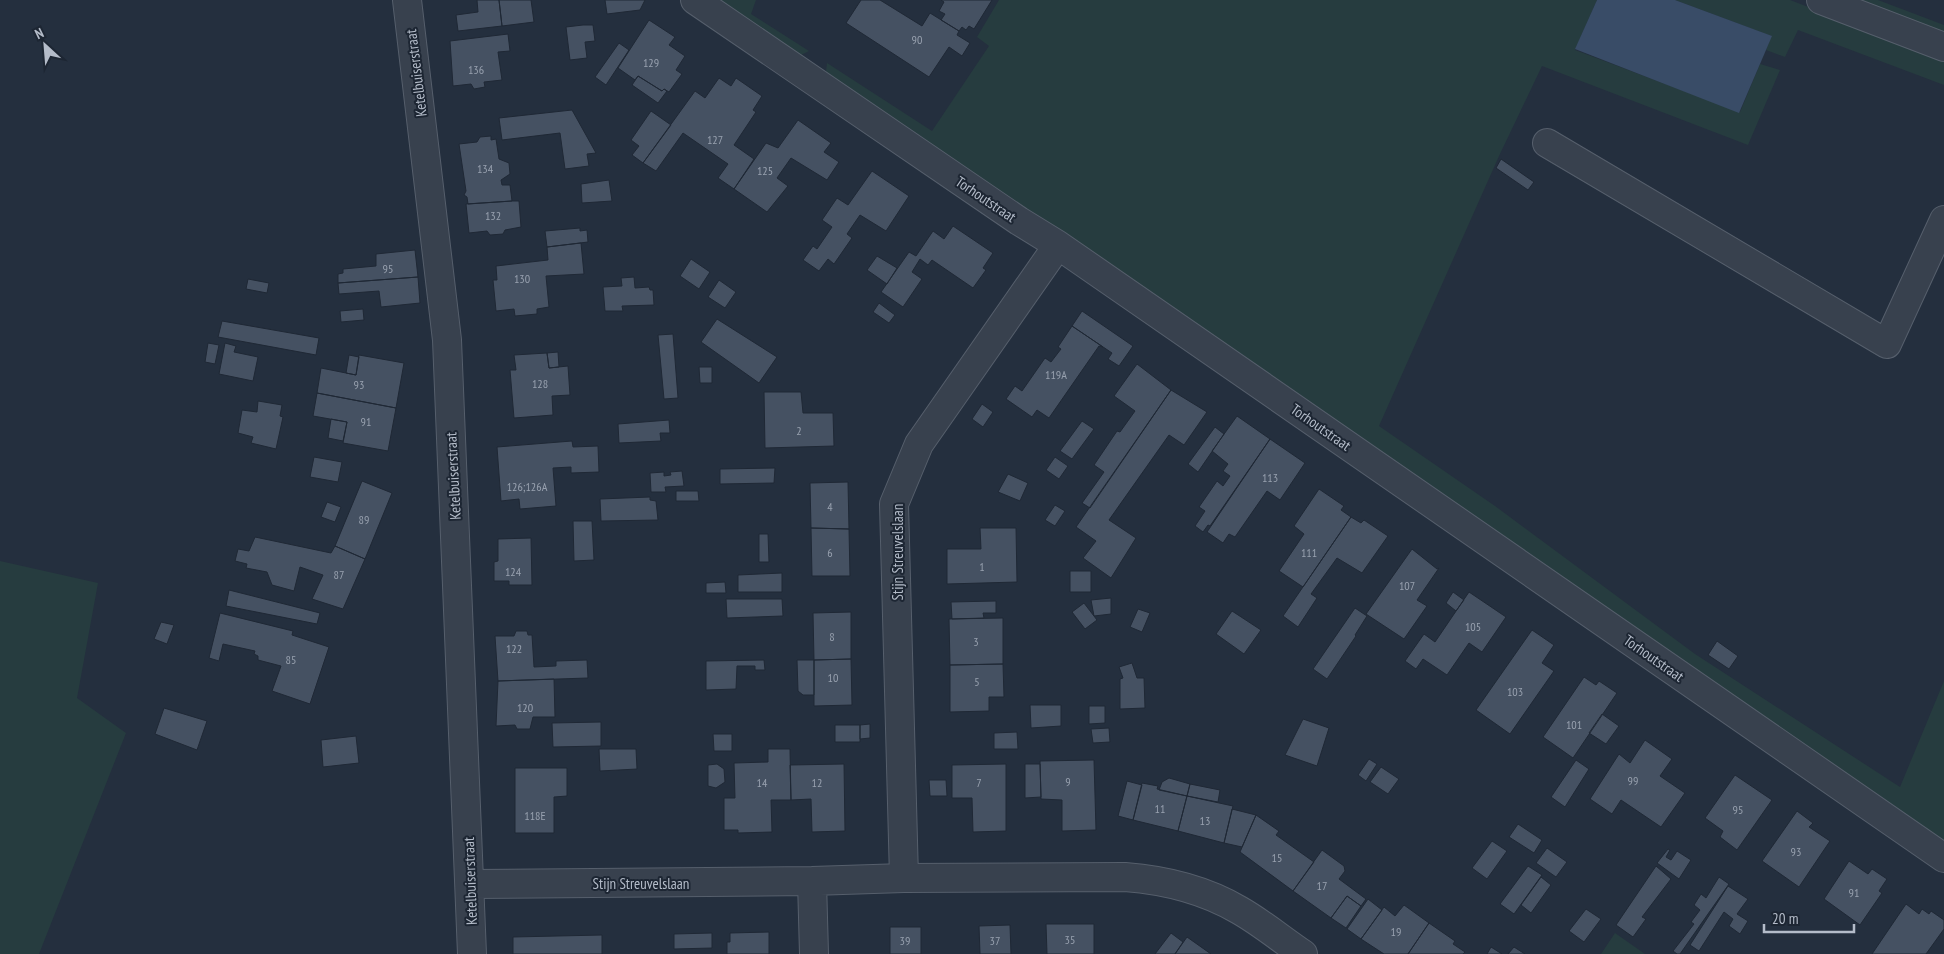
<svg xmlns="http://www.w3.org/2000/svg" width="1944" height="954" font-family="'PT Sans Narrow',sans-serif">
<rect width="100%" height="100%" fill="#242f3e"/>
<!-- green -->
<path fill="#263c3f" d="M709,0h47l-5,14 58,37 -10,5z
M999,0h598l-22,50 165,62 20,-48 20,6 -32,75 -206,-79 -43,90 -120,270 116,80 200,148 205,133 44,-106v160l-1023,-697 4,-5 -99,-67 1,-9 105,68 57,-85 -12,-9z
M1675,0h115l154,59v26l-146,-55 -13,27 -19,-7 5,-14z
M1839,0h39l66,25v15z
M0,561l98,22 -21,115 49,35 -87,221h-39z
M1615,933l30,21h-44z"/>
<!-- water -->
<path fill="#394c67" d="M1597,0h78l97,36 -33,77 -164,-64z"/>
<!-- building -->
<path fill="#455162" stroke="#1f2835" d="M477,0h22l3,26 -44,5 -2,-16 22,-3z
M499,0h32l3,22 -32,4z
M605,0h40l-5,10 -33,4z
M861,0h19l42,26 8,-13 29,18 -2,4 13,8 -8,13 -13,-9 -20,30 -83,-54z
M941,0h51l-18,29 -5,-3 -3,4 -4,-3 -3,4 -18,-11 4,-6 -6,-3 5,-9z
M649,20l26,17 -6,8 16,11 -9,14 6,4 -13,18 -5,-3 -2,2 -24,-15 -3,4 -17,-12z
M583,25h10l2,16 -10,1 2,16 -17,2 -4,-33z
M508,34l2,17 -12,1 4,28 -18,2 1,5 -11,2 -3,-5 -18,2 -3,-45z
M619,43l10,7 -23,35 -11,-8z
M638,76l24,15 2,-2 3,2 -9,12 -26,-18z
M719,78l12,8 5,-8 26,18 -9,14 3,2 -22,33 20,14 -20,30 -16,-11 10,-14 -45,-31 -27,38 -13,-8 52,-72 10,7z
M572,110l24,43 -9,1 2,12 -24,3 -5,-36 -58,7 -3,-22z
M651,111l20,14 -28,38 -11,-8 7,-9 -8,-6z
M798,120l33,23 -7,9 15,10 -12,18 -36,-22 -14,20 11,8 -21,26 -33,-23 32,-46 12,5z
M491,136v4l5,-1 3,20 10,4 1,11 -9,6 1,5h8l2,16 -44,3 -1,-7 -3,-2 2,-4 -7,-47 18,-2 3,-5z
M1501,159l33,23 -6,8 -32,-22z
M872,171l37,25 -23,35 -26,-16 -13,19 5,4 -18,26 -6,-5 -9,12 -16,-11 10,-14 4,3 15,-22 -10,-7 15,-22 11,7z
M609,180l3,21 -30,2 -1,-19z
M512,201h7l2,26 -16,3 -2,4 -13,1 -3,-4 -18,2 -3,-29z
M953,226l40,27 -10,15 3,2 -13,18 -41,-28 -4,5 -8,-6 -8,13 10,7 -19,28 -22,-15 28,-40 7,4 17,-25 11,8z
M580,228v3l7,-1 1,12 -41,5 -2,-16z
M581,243l3,31 -38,2 3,31 -12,2v5l-22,2 -1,-7 -18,2 -3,-31h4l-1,-14 52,-6 -1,-13z
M415,250l3,27 -80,6v-9l5,-1v-4l33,-3v-12z
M877,256l20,12 -10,16 -20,-14z
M691,259l19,13 -11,17 -19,-13z
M418,277l2,26 -39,4 -2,-16 -40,3 -1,-11z
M634,277l1,11 14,-1 1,3h3l1,15 -32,1 1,5h-18l-2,-24 19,-1 -1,-8z
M248,279l21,4 -2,10 -21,-4z
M719,280l17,12 -11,16 -17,-11z
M879,303l16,12 -6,8 -16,-11z
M363,309l1,11 -23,2 -1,-11z
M1082,311l51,35 -14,20 -11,-7 4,-6 -40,-27z
M717,319l60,38 -18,26 -58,-41z
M222,321l97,17 -3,17 -98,-18z
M1072,326l31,21 -4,-1 -50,72 -12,-8 -5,7 -26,-18 9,-13 7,5 23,-33 6,4 10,-13 -3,-2z
M673,334l5,64 -14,1 -6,-64z
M208,343l11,2 -4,19 -10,-2z
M225,343l11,3 -2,6 24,5 -5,24 -34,-7z
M558,352l1,15 -10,1 -2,-15z
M547,353l2,15 19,-2 2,29 -18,1 1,19 -39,3 -4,-48h6l-2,-15z
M349,355l10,2 -3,18 -10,-2z
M359,355l45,8 -8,45 -79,-15 4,-25 35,7z
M1137,364l34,26 -81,118 -8,-5 22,-31 -10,-7 23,-34 3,1 15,-21 -21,-15z
M699,367h13v16h-12z
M1171,390l36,22 -23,33 -15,-10 -60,85 27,18 -25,40 -28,-20 13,-17 -20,-14z
M764,392h37l2,21h30l1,33 -69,2z
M317,393l79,15 -8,43 -45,-8 4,-21 -34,-6z
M258,401l24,4 -2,11 3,1 -7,32 -25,-6 2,-6 -15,-4 4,-23 15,2z
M982,404l11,8 -10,15 -11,-8z
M1237,416l33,23 -60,87 -2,-1 -5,7 -8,-6 10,-15 -6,-4 18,-26 6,5 7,-10 -7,-5 5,-7 -16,-13z
M331,419l16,3 -4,19 -15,-3z
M669,420l1,13h-10l1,8 -42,2 -1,-19z
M1082,421l12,8 -22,30 -12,-8z
M1215,427l9,7 -26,38 -10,-8z
M1270,439l35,24 -25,37 -13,-9 -32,46 -6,-3 -6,9 -16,-11z
M572,441l1,6 25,-1 1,26 -28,1v-6l-18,1 3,38 -36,3 -1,-10 -18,2 -4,-54z
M314,457l28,5 -4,20 -28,-5z
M1055,457l13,9 -9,13 -13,-9z
M775,468l-1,15 -54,1v-15z
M682,471l2,15 -19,1 1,5h-15l-1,-19 14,-1v4l7,-1 -1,-3z
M1008,474l20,9 -8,18 -22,-9z
M362,481l30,12 -27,66 -30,-13z
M848,482l1,47 -38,-1 -1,-45z
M1319,489l25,17 -3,4 10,7 -48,70 -24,-16 25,-37 -10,-8z
M676,491h22l1,10h-23z
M650,497v3l6,1 2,19 -57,1 -1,-22z
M327,502l14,5 -6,15 -14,-5z
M1055,505l10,6 -10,15 -10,-6z
M1351,517l10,6 3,-3 24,16 -26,37 -25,-15 -26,36 6,4 -19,29 -15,-11z
M573,521h19l2,39 -20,1z
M811,528l38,1 1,47h-38z
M980,528h36l1,54 -70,2v-35h34z
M759,534h9l1,28h-10z
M255,537l76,16 4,-7 30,13 -22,50 -31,-10 11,-24 -23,-8 -6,24 -22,-6 -5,-13 -21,-4 1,-4 -12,-3 3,-12 11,2z
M531,538l1,47h-23v-4h-15v-19l4,-1v-22z
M1412,549l25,20 2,-1 -22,32 10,6 -23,33 -38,-25z
M1070,571h21v21h-21z
M782,573v19h-44v-17z
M725,582l1,11h-20v-10z
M229,590l91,23 -3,11 -91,-18z
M1453,592l11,8 -8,11 -10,-8z
M1469,592l37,25 -24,35 -13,-9 -22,32 -24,-16 -7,10 -11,-8 19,-27 11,8z
M1111,598v16l-17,2 -3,-16z
M726,599h56l1,17 -56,2z
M996,601v12h-13l1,5 -32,1 -1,-17z
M1084,603l13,17 -12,9 -13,-17z
M1355,608l12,8 -12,19 1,1 -29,43 -14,-10z
M1138,609l12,4 -8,19 -12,-5z
M1232,611l29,19 -17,24 -28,-20z
M851,612v47l-37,1 -1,-47z
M220,613l73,18 -1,4 37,12 -19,57 -38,-13 9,-25 -23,-6v-4l-4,-2 1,-3 -32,-7 -4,17 -10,-3z
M1003,618v46l-53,1 -1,-46z
M161,622l13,3 -7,19 -13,-5z
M1532,630l22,15 -12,18 12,8 -44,63 -34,-24z
M516,631h11l1,4h4l2,32 22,-1v-5l31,-1 1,18 -90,3 -3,-45h19z
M1717,641l21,15 -9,13 -21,-14z
M851,659l1,46 -38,1v-46z
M764,660l1,10h-10v-4h-18l-1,23 -30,1v-29z
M797,660h17v35h-11l-5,-4z
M1132,663l5,15h7l1,30 -25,1v-30l3,-1 -4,-11z
M1003,664l1,33h-15v14l-39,1v-47z
M1584,677l12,8 3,-4 18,12 -44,65 -30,-21z
M554,679l1,38h-22l-3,12h-13l-2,-4 -19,1 2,-45z
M1030,705h31v21l-30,2z
M1089,706h16v17l-16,1z
M164,708l43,13 -10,29 -42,-16z
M1602,714l17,12 -13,18 -17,-11z
M1303,719l26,9 -12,38 -32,-11z
M601,722v24l-48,1 -1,-24z
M870,724v14l-10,1v-14z
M835,725h25v17h-25z
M1109,728l1,14 -17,1 -2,-14z
M1017,732l1,17h-24v-16z
M713,734h19v17h-18z
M356,736l3,27 -36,4 -2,-27z
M1645,740l27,19 -12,17 25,17 -24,34 -40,-27 -9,14 -22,-15 29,-45 11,9z
M599,749h37l1,20 -37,2z
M768,749h22l1,51h-20l1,32 -34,1v-3h-14v-32h11l-1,-35 34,-1z
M1369,759l8,5 -11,17 -8,-6z
M1094,760l2,70 -34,1v-31l-21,-1 -1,-38z
M1576,760l13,9 -24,38 -14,-10z
M717,764l7,5 1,13 -9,6 -8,-2v-21z
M844,764l1,67 -33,1 -1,-33 -20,1 -1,-35z
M1006,764v67l-33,1 -1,-34h-20v-33z
M1025,764h15l1,33 -16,1z
M1381,767l18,12 -11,15 -18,-12z
M515,768h52v28l-13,1v36h-39z
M1735,775l37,25 -35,50 -17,-13 3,-6 -18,-13z
M1169,778l21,6 -3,12 -28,-6 3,-8z
M929,780h17l1,16h-17z
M1127,781l15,4 -9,35 -15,-4z
M1142,783l16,3 -1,3 30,7 -9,35 -45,-11z
M1190,784l30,6 -2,12 -31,-6z
M1187,796l46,10 -9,37 -46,-12z
M1232,809l24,6 -14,32 -18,-4z
M1797,811l16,12 -4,4 21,14 -31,46 -37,-26z
M1256,815l23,16 -3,4 38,27 -21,29 -53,-39z
M1518,824l24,16 -8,13 -25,-16z
M1492,841l15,10 -20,28 -15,-11z
M1547,848l20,14 -11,15 -20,-14z
M1668,849l2,1 -4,7 5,3 6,-9 14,9 -12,19 -22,-16z
M1322,850l22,16 1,5 -6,8 27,20 -5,7 -14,-10 -16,22 -38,-27z
M1849,861l19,13 4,-5 15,10 -8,12 3,2 -22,32 -36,-26z
M1528,866l14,9 -28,39 -14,-10z
M1656,866l15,13 -29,38 4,2 -13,18 -17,-12z
M1541,877l10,8 -20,28 -10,-8z
M1719,877l10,7 -49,70h-3l-4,-3 21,-27 -3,-2 9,-12 -6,-5 7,-11 5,4z
M1728,886l20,13 -11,15 11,7 -8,13 -11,-8 4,-7 -9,-7 -25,39 -9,-6z
M1347,896l14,10 -15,22 -15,-10z
M1368,899l14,11 -21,29 -14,-10z
M1906,904l13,10 3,-5 7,5 2,-3 13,9v9l-18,25h-54z
M1404,905l25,18 -21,31h-24l-23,-15 23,-32 11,9z
M1586,909l15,10 -17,23 -15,-11z
M1429,923l26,18 -2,3 12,8 -2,2h-55z
M1046,924h48v30h-47z
M1010,925l1,29h-31l-1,-28z
M890,927h31v27h-31z
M769,932v22h-42v-12h3v-9z
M712,933v15l-38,1v-15z
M1171,933l12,9 -8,12h-20z
M602,935v19h-89v-17z
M1187,937l24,17h-36z
M1491,947l11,7h-15z
M1514,947l11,7h-17z"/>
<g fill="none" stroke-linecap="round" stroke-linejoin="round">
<defs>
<path id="minor" d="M407,0l40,340 25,614
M695,0l324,221 39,24 886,613
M1821,0l123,47
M1547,143l340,201 57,-124
M904,878l-10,-374 25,-60 139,-199
M812,881l2,73
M471,884l341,-3 92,-3 221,-1c39,3 80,13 114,33 23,13 43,30 64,44"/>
</defs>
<!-- minor casing -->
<use href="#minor" stroke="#565f6c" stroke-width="30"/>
<!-- minor -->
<use href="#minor" stroke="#38414e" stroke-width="28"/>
</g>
<g text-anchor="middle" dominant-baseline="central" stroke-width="4" stroke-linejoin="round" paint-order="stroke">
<!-- number labels -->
<g font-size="12" fill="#98a1af">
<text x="917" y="39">90</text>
<text x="651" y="62">129</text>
<text x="476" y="69">136</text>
<text x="715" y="139">127</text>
<text x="485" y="168">134</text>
<text x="765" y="170">125</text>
<text x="493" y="215">132</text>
<text x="388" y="268">95</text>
<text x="522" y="278">130</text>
<text x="1056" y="374">119A</text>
<text x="540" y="383">128</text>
<text x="359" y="384">93</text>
<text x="366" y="421">91</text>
<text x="799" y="430">2</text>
<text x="1270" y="477">113</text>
<text x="527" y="486">126;126A</text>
<text x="830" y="506">4</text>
<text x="364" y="519">89</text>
<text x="830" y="552">6</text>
<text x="1309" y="552">111</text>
<text x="982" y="566">1</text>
<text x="513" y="571">124</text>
<text x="339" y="574">87</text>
<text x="1407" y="585">107</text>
<text x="1473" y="626">105</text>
<text x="832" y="636">8</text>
<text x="976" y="641">3</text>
<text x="514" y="648">122</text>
<text x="291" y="659">85</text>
<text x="833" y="677">10</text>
<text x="977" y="681">5</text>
<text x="1515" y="691">103</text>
<text x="525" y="707">120</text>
<text x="1574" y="724">101</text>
<text x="1633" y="780">99</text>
<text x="1068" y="781">9</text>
<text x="762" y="782">14</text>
<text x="817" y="782">12</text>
<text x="979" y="782">7</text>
<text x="1160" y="808">11</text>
<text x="1738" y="809">95</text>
<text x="535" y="815">118E</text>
<text x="1205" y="820">13</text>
<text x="1796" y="851">93</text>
<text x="1277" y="857">15</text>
<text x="1322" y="885">17</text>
<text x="1854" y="892">91</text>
<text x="1396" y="931">19</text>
<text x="1070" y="939">35</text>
<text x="905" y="940">39</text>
<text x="995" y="940">37</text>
</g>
<!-- street labels -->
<g font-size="15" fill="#b4bcc9" stroke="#1d2633">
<text transform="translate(416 73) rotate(-97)">Ketelbuiserstraat</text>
<text transform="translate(986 199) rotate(34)">Torhoutstraat</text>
<text transform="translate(1321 427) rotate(35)">Torhoutstraat</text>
<text transform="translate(453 476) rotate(-93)">Ketelbuiserstraat</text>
<text transform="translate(897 552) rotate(-90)">Stijn Streuvelslaan</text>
<text transform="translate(1654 658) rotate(35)">Torhoutstraat</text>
<text transform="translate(470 881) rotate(-92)">Ketelbuiserstraat</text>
<text x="641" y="883">Stijn Streuvelslaan</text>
</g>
</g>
<!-- north arrow -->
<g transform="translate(45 45) rotate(334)" stroke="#1d2633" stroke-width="4" paint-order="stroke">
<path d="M0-4L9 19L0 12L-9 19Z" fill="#b4bcc9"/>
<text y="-8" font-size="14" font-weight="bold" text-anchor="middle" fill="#b4bcc9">N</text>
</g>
<!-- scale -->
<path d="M1764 924v8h90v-8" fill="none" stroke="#b4bcc9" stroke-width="2.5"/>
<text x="1772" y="924" font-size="15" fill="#b4bcc9" stroke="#1d2633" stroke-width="4" paint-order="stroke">20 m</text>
</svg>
